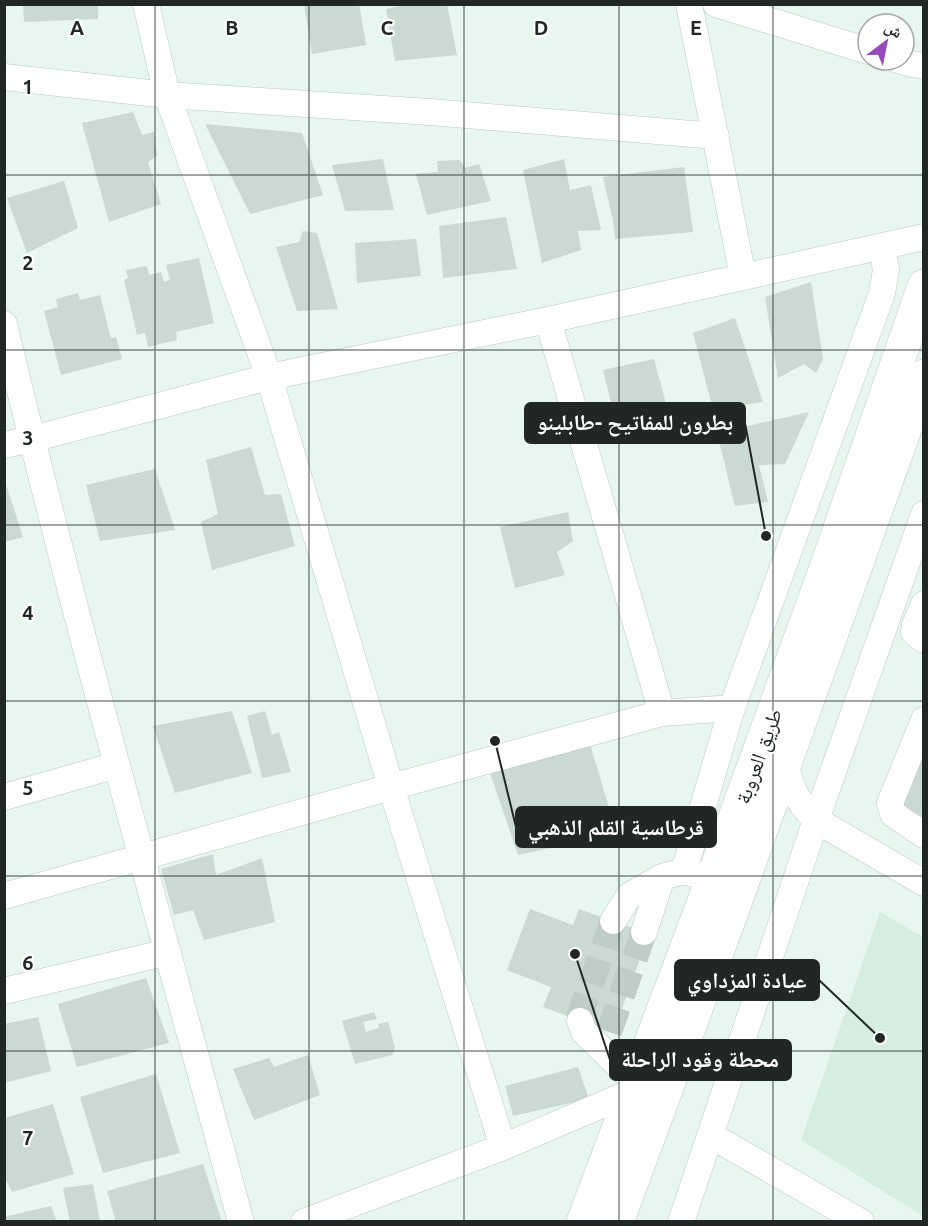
<svg xmlns="http://www.w3.org/2000/svg" width="928" height="1226" font-family="Ubuntu,'Noto Naskh Arabic',sans-serif">
<rect width="100%" height="100%" fill="#e7f6ef"/>
<!-- built -->
<path fill="#d6ede2" d="M880,912l43,25v279l-122,-76z"/>
<!-- building -->
<path fill="#cad9d1" d="M304,4h55l7,41 -54,9z
M408,4h39l10,51 -62,6 -9,-52z
M23,5h75v14l-74,3z
M133,112l9,23 12,-3 3,24 -9,6 13,42 -52,18 -27,-99z
M205,124l97,9 21,62 -73,19z
M383,159l11,51 -49,1 -13,-46z
M564,159l6,31 21,-5 10,45 -23,1 3,19 -39,13 -19,-93z
M460,160l5,8 14,-4 12,37 -64,14 -11,-41 22,-2 -1,-11z
M684,167l9,65 -78,7 -2,-18 -10,-44z
M64,181l14,47 -51,25 -20,-55z
M506,217l11,52 -74,9 -4,-52z
M303,231l14,2 21,76 -41,2 -21,-64 23,-5z
M416,239l5,37 -64,7 -2,-40z
M199,258l15,65 -38,9 1,8 -29,7 -3,-14 -8,2 -13,-55 4,-2 -2,-8 21,-4 2,9 12,-3 3,10 6,-2 -4,-15z
M811,282l12,77 -7,14 -12,-9 -26,14 -13,-81z
M78,293l2,7 20,-5 11,43 5,-1 6,22 -61,16 -17,-64 14,-4 -2,-8z
M735,318l28,84 -50,7 -20,-76z
M654,359l15,56 -51,15 -15,-60z
M809,412l-24,52 -26,1 9,37 -33,4 -18,-73z
M251,447l14,48 16,-1 14,52 -83,24 -11,-48 17,-8 -12,-54z
M155,469l20,61 -75,11 -14,-56z
M4,478l19,59 -19,5z
M568,512l5,29 -16,11 8,23 -50,13 -15,-61z
M232,711l20,62 -77,20 -22,-67z
M265,711l7,24 7,-3 12,40 -29,6 -15,-62z
M590,744l27,90 -99,21 -28,-82z
M924,753v64l-22,-9z
M213,854l3,21 46,-17 13,64 -71,18 -11,-30 -19,5 -13,-46z
M530,909l43,16 6,-16 70,25 -36,99 -70,-26 8,-20 -44,-17z
M146,978l23,65 -92,24 -19,-63z
M374,1012l3,7 -14,3 3,10 13,-4 -1,-4 10,-2 7,26 -3,7 -37,9 -13,-43z
M38,1017l13,54 -47,12v-59z
M308,1055l12,40 -66,25 -21,-51 36,-11 5,9z
M578,1067l11,32 -76,17 -8,-30z
M156,1074l24,79 -77,20 -23,-76z
M53,1104l21,70 -62,18 -8,-16v-58z
M203,1164l19,58h-106l-9,-31z
M93,1184l7,38h-30l-7,-34z
M51,1206l6,16h-53v-5z"/>
<g fill="none" stroke-linecap="round" stroke-linejoin="round">
<!-- minor-tunnel -->
<path stroke="#bfcdc6" stroke-width="26" stroke-dasharray="26 13" stroke-linecap="butt" d="M580,1021v-6l33,-94
M609,1032l35,-100"/>
<defs>
<path id="minor" d="M146,4l21,91 102,282 122,410 112,360
M689,4l54,273
M716,4l152,47
M898,60l14,4 12,2
M4,77l163,18 263,17 286,24
M548,320l114,393
M4,324c72,301 156,599 237,898
M4,445l28,-6 237,-62 279,-57 376,-83
M924,604l-9,21 -1,7 10,8
M924,720l-34,83 3,11 31,21
M785,760c5,27 11,41 31,60l108,63
M4,797l113,-32
M684,871l48,-163 150,-415 4,-23 -4,-23
M4,896l387,-109 271,-74 70,-5
M613,921l16,-25 33,-19 22,-6 17,5
M644,932l18,-55
M4,991l164,-39
M580,1021l4,11 51,50
M710,1135l151,87
M304,1222l199,-75 129,-55
M681,1222l135,-402 108,-306"/>
<path id="highway" d="M583,1222l129,-342 114,-312 98,-282
M617,1222l109,-294 198,-552"/>
</defs>
<!-- minor casing -->
<use href="#minor" stroke="#bac9c2" stroke-width="27"/>
<!-- highway casing -->
<use href="#highway" stroke="#bac9c2" stroke-width="34"/>
<!-- minor -->
<use href="#minor" stroke="#fff" stroke-width="26"/>
<!-- highway -->
<use href="#highway" stroke="#fff" stroke-width="33"/>
</g>
<!-- grid -->
<path fill="none" stroke="#212724" stroke-width="1.5" stroke-opacity="0.55" d="M155,4v1218M309,4v1218M464,4v1218M619,4v1218M773,4v1218M4,175h920M4,350h920M4,525h920M4,701h920M4,876h920M4,1051h920"/>
<g text-anchor="middle" dominant-baseline="central" stroke-width="4.5" stroke-linejoin="round" paint-order="stroke">
<!-- street labels -->
<g font-size="21" fill="#212724" stroke="#fff">
<text transform="translate(758 756) rotate(-70)">طريق العروبة</text>
</g>
</g>
<g font-size="20" text-anchor="middle" font-weight="bold" fill="#212724" stroke="#fff" stroke-width="4.5" stroke-linejoin="round" paint-order="stroke">
<text x="77" y="35">A</text>
<text x="232" y="35">B</text>
<text x="387" y="35">C</text>
<text x="541" y="35">D</text>
<text x="696" y="35">E</text>
<text x="28" y="94">1</text>
<text x="28" y="270">2</text>
<text x="28" y="445">3</text>
<text x="28" y="620">4</text>
<text x="28" y="795">5</text>
<text x="28" y="970">6</text>
<text x="28" y="1145">7</text>
</g>
<!-- callouts -->
<path fill="none" stroke="#212724" stroke-width="2" d="M766 536L745 423M495 741L516 827M880 1038L819 980M575 954L610 1060"/>
<g fill="#212724" stroke="#fff" stroke-width="2">
<circle cx="766" cy="536" r="6"/>
<circle cx="495" cy="741" r="6"/>
<circle cx="880" cy="1038" r="6"/>
<circle cx="575" cy="954" r="6"/>
</g>
<g fill="#212724" stroke="#212724" stroke-width="2">
<rect x="525" y="403" width="220" height="40" rx="6"/>
<rect x="516" y="807" width="200" height="40" rx="6"/>
<rect x="675" y="960" width="144" height="40" rx="6"/>
<rect x="610" y="1040" width="181" height="40" rx="6"/>
</g>
<g font-size="22" text-anchor="middle" font-weight="bold" fill="#fff">
<text x="635" y="430">بطرون للمفاتيح -طابلينو</text>
<text x="616" y="835">قرطاسية القلم الذهبي</text>
<text x="747" y="988">عيادة المزداوي</text>
<text x="700" y="1067">محطة وقود الراحلة</text>
</g>
<!-- border -->
<rect width="928" height="1226" fill="none" stroke="#212724" stroke-width="12"/>
<!-- north arrow -->
<g transform="translate(886 42) rotate(32)"><circle r="28" fill="#ffffff" stroke="#a6a9a7" stroke-width="1.5"/>
<path d="M0-4.5L10 22L0 15L-10 22Z" fill="#974abb"/>
<text y="-9" font-size="16" font-weight="bold" text-anchor="middle" fill="#212724">ش</text>
</g>
</svg>
